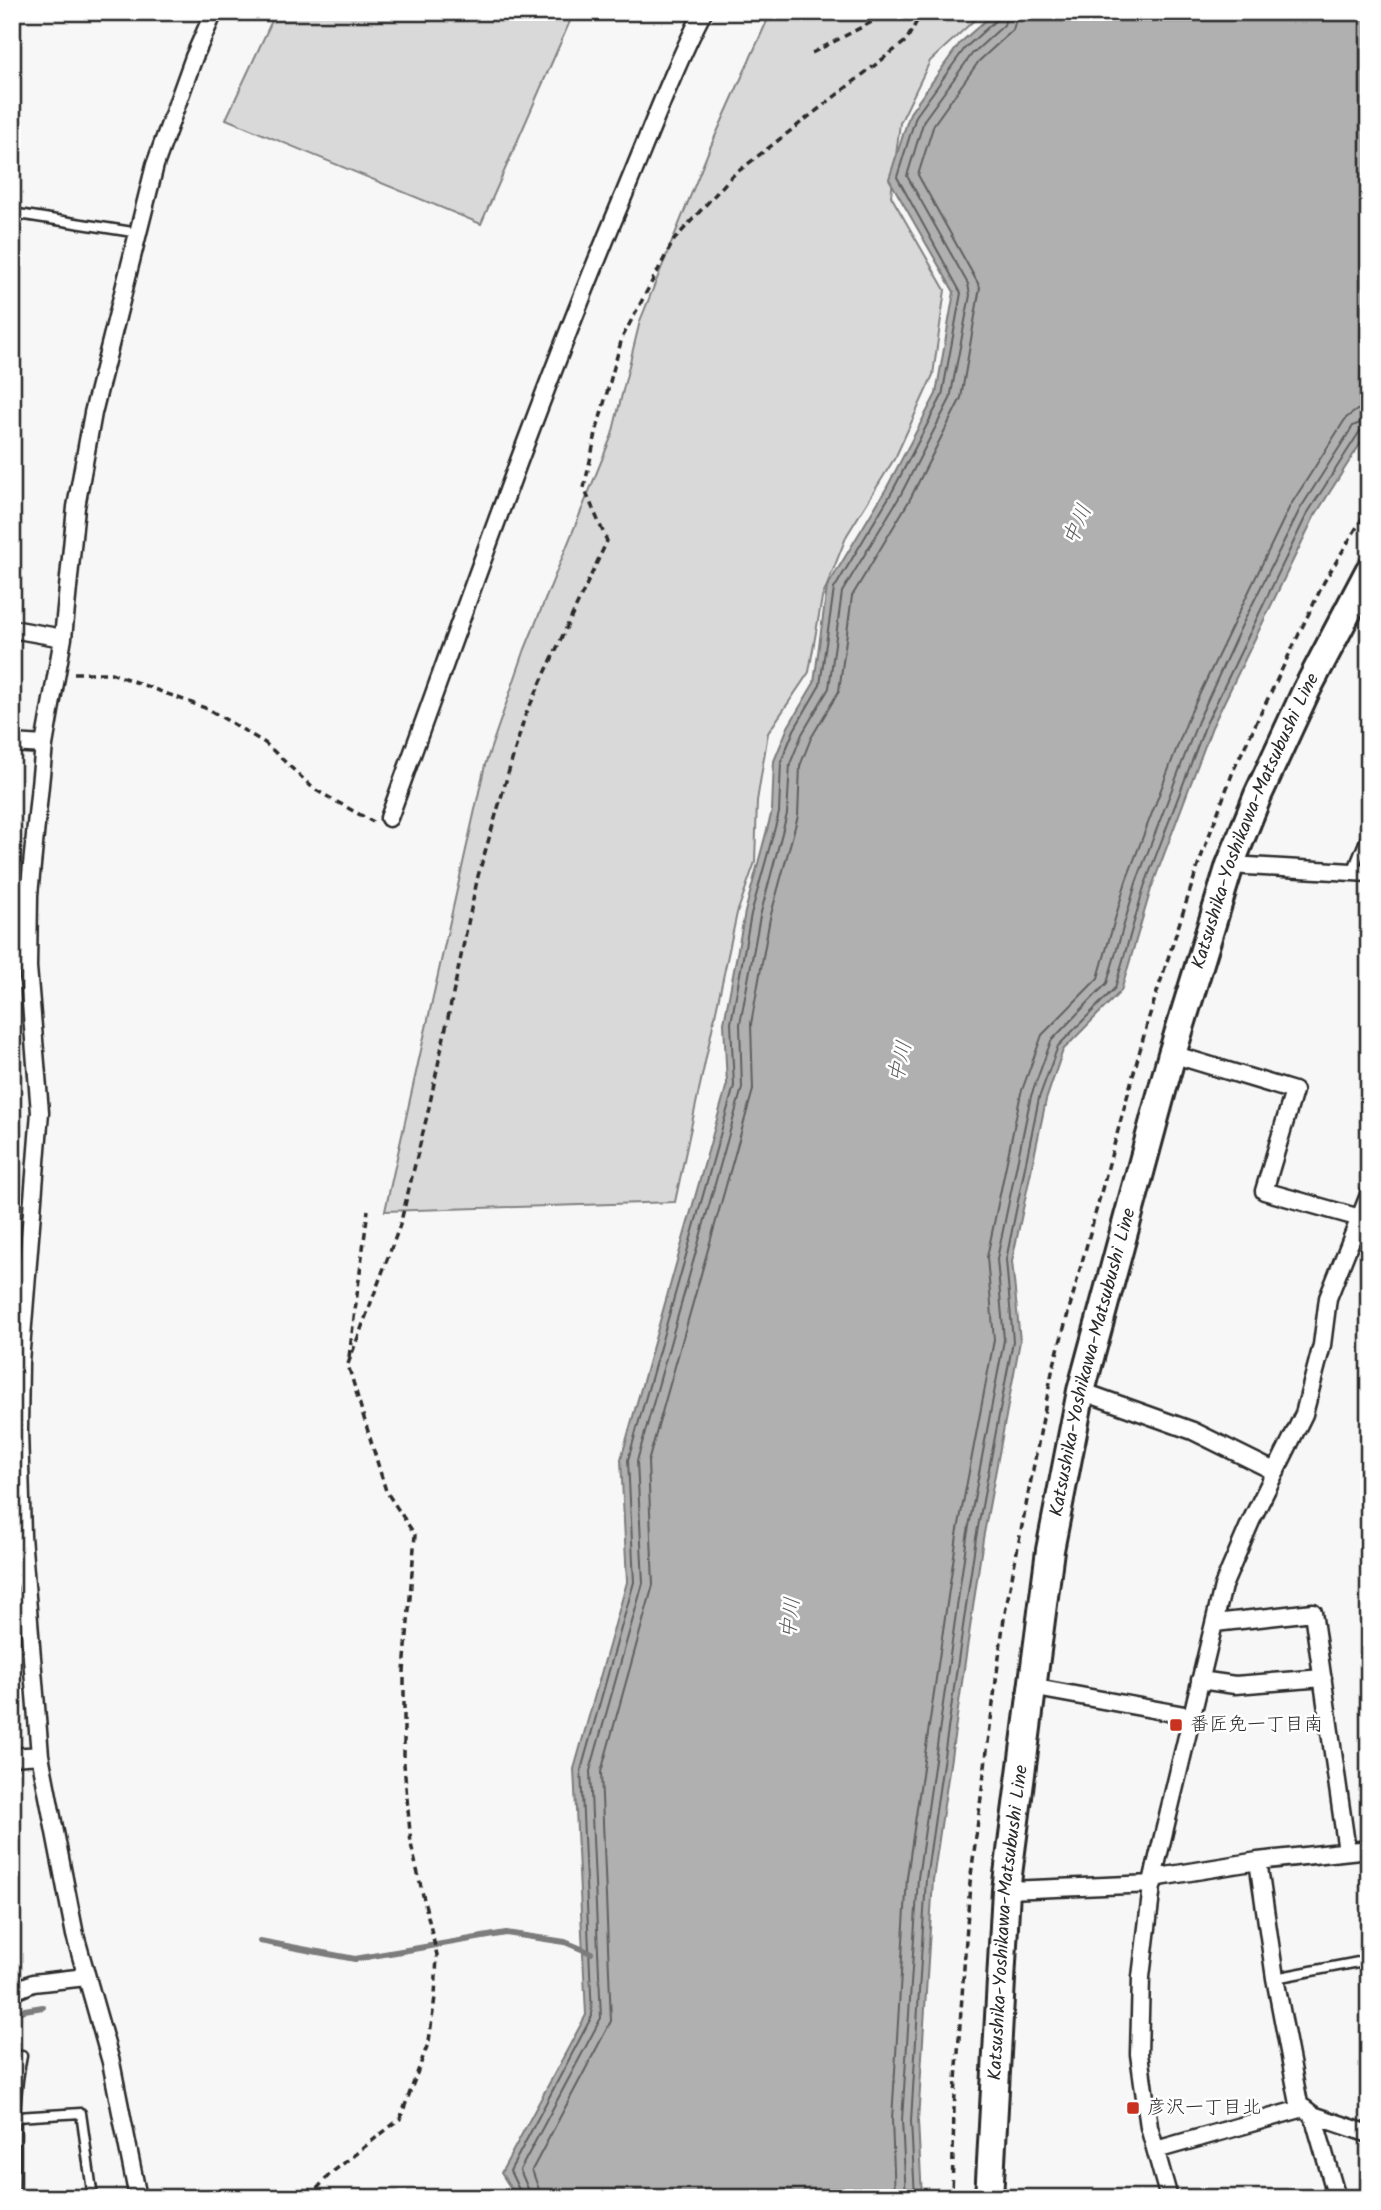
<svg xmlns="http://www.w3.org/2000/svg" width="1381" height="2210" font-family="Kalam,'Klee One',sans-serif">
<rect width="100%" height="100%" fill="#f7f7f7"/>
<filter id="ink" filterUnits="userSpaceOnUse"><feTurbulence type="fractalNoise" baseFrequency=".0143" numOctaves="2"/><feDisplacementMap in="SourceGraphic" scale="14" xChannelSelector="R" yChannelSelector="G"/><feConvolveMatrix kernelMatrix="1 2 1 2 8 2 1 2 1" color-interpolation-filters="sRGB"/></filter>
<g filter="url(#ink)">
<!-- green -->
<path fill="#d9d9d9" stroke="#828282" stroke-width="2" d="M276,12h298l-93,212 -255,-105z
M771,12h212l-53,49 -30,62 -9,73 54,94 -12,85 -37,81 -49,79 -25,63 -13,74 -41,61 -11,68 -2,61 -18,51 -62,289 -290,9 100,-446 40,-116 87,-214 28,-114 69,-171z"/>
<!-- water -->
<path fill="#b0b0b0" stroke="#7b7b7b" stroke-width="2" d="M995,12h374v418l-55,87 -102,210 -61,162 -30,102 -58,59 -17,50 -34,161 8,80 -37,198 -50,341 -15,241 4,77h-405l-16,-25 85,-158 -12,-246 53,-187 -6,-123 106,-375 -3,-61 21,-111 27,-101 2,-50 14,-34 26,-44 13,-96 59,-98 50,-95 18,-102 -65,-113 21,-66 50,-70z"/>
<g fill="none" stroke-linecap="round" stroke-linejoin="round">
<!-- shore -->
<path stroke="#606060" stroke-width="2" d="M523,2198l-13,-27 82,-155 -11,-246 53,-188 -6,-122 106,-374 -3,-63 20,-109 28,-101 2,-51 13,-32 26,-45 14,-96 58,-97 50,-96 19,-103 -64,-116 19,-61 49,-68 31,-28 3,-8
M532,2198l-12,-28 81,-152 -11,-247 53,-188 -6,-122 105,-373 -2,-64 20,-108 27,-102 3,-50 12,-30 27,-46 13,-96 58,-96 50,-97 20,-104 -2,-11 -61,-108 17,-56 48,-66 32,-29 4,-13
M542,2198l-10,-28 79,-149 -10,-249 52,-187 -5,-123 105,-372 -2,-66 19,-106 28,-102 2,-50 11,-28 28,-47 13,-95 57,-95 52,-103 19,-111 -62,-112 16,-51 45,-63 34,-31 5,-18
M895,2198l-3,-79 15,-242 50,-342 37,-195 -7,-83 34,-164 21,-58 56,-57 28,-97 63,-165 101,-210 56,-88 11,-8 12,-2
M906,2198l-4,-78 16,-242 49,-341 37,-197 -7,-81 34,-163 20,-55 56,-58 29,-100 62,-162 42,-92 60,-120 53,-83 16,-7
M915,2198l-4,-77 15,-242 50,-341 37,-197 -7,-81 33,-162 19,-52 57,-58 29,-101 62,-163 101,-210 53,-83 9,-3"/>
<!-- stream -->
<path stroke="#7b7b7b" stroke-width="6" d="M260,1941l95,18 151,-26 59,9 26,11
M12,2012l31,-5"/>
<defs>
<path id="lane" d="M12,213l127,20
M1352,872l17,-42
M12,1581l14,-2
M1275,1978l94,-18
M12,2056h10c-10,46 -6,94 -8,142
M17,2117l64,-4 12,85"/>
<path id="street" d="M12,629l51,9
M12,743l32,2
M389,818c76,-208 148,-417 234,-621 26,-62 49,-125 80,-185
M1230,865l139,8
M1172,1054l122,37 -30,100 96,27
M1081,1391l112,40 83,41
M1215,1623l98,-11 34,239
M1200,1680l35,5 88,-7
M1031,1687l159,29
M12,1757l28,-2
M1258,1861l17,117 25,131
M1153,1878l105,-17 111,-12
M1006,1890l147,-6
M12,1992l21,-9 53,-6
M1313,2115l24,83
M1156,2150l148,-42 9,7 56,19
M138,2198l-27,-136 -36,-127 -35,-180 -18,-219 -3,-107 1,-67 20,-250 -12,-145 1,-72 15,-150 19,-107 13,-131 17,-94 62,-248 39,-108 20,-45
M1169,2198l-20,-71 -10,-73 2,-77 12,-99 70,-292 28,-65 53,-107 18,-69 6,-47 41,-103"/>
<g id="primary">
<path id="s1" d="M989,2198l17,-308 44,-340 31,-159 91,-337 58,-189 28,-70 48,-104 63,-120"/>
</g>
</defs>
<!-- lane casing -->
<use href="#lane" stroke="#2b2b2b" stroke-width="13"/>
<!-- street casing -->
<use href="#street" stroke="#2b2b2b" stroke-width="21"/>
<!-- primary casing -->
<use href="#primary" stroke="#2b2b2b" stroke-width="32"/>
<!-- path -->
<path stroke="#2b2b2b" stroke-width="3.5" stroke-dasharray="7 5" stroke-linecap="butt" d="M812,53l79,-41
M74,673h37l97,36 57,34 49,46 59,33
M349,1357l19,-147
M348,1364l52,-139 28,-113 50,-236 47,-160 82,-175 -23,-53 13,-59 25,-91 52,-98 57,-63 175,-136 16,-29
M309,2198l21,-24 70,-55 29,-78 6,-44 2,-42 -26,-111 -7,-80v-92l11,-137 -29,-44 -38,-126
M952,2198l2,-89 16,-226 34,-265 48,-246 97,-355 51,-157 34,-91 90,-187 45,-75"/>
<!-- lane -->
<use href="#lane" stroke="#fff" stroke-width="8"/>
<!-- street -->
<use href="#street" stroke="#fff" stroke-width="16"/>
<!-- primary -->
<use href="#primary" stroke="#fff" stroke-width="26"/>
</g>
</g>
<!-- markers -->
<g fill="#c8321e" stroke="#fff" stroke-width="2.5">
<rect x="1169" y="1718" width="14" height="14" rx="3.5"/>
<rect x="1126" y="2101" width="14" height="14" rx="3.5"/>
</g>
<g text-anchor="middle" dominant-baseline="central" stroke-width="5" stroke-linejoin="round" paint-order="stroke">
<!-- street labels -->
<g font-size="19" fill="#2b2b2b" stroke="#fff">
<text stroke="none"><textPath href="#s1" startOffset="1410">Katsushika-Yoshikawa-Matsubushi Line</textPath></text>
<text stroke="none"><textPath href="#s1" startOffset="844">Katsushika-Yoshikawa-Matsubushi Line</textPath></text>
<text stroke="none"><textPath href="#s1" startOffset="276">Katsushika-Yoshikawa-Matsubushi Line</textPath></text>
</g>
<!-- poi labels -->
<g font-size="19" fill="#2b2b2b" stroke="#fff" text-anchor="start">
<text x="1190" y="1725">番匠免一丁目南</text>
<text x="1147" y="2108">彦沢一丁目北</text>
</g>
<!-- water labels -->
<g font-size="21" font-style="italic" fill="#5a5a5a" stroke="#fff">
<text transform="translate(1078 525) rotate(-66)">中川</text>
<text transform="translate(901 1062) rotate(-76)">中川</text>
<text transform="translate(791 1618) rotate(-83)">中川</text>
</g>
</g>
<!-- margin -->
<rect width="1381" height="2210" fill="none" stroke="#fff" stroke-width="42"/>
<rect x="21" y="21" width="1339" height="2168" fill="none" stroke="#2b2b2b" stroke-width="2.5" filter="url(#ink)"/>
</svg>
